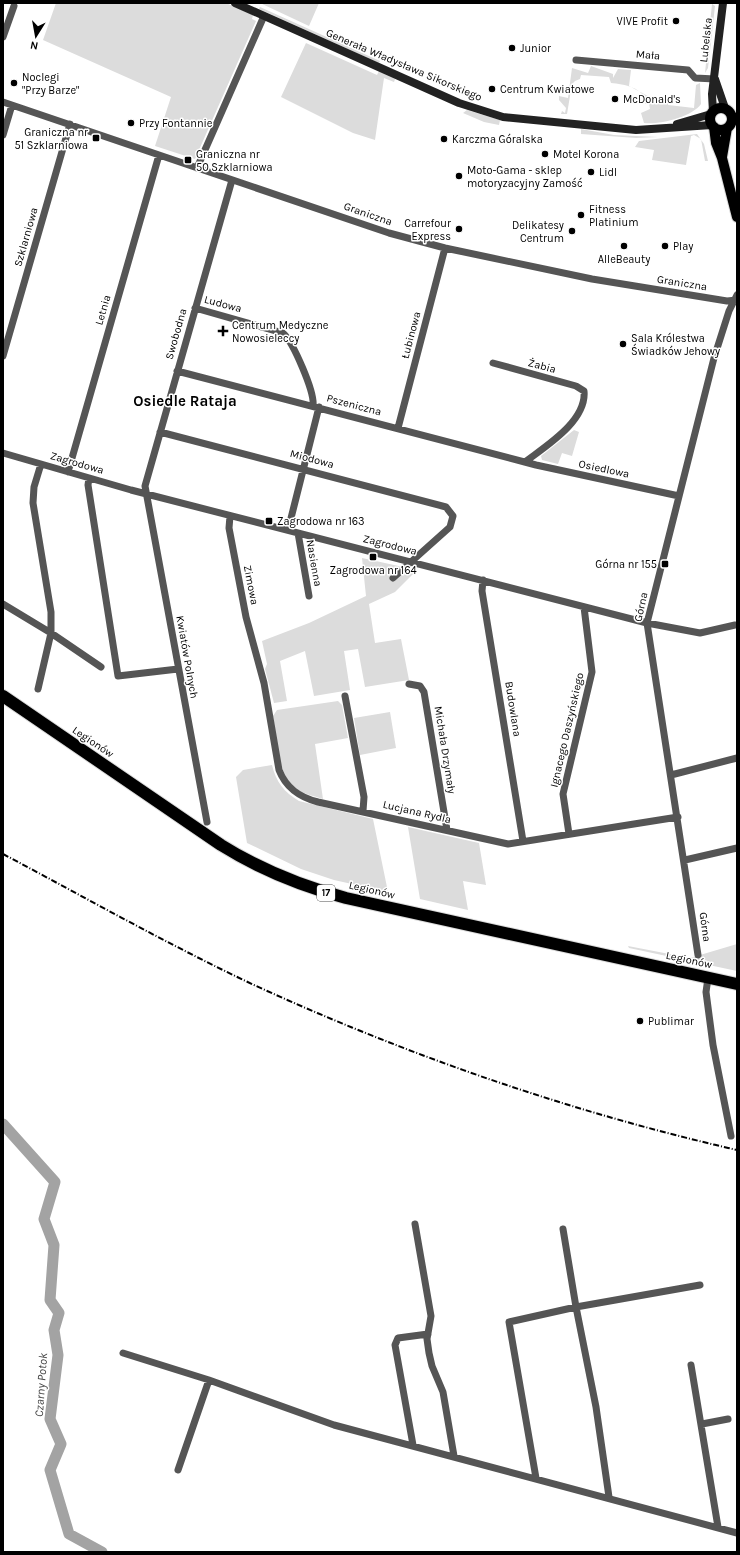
<svg xmlns="http://www.w3.org/2000/svg" width="740" height="1555" font-family="Karla,sans-serif">
<rect width="100%" height="100%" fill="#fff"/>
<!-- green -->
<path fill="#dcdcdc" d="M56,3h170l27,12 -1,4 4,2 -61,138 -40,-13 16,-49 -128,-57z
M260,3h59l-10,23z
M712,4l3,2 -7,62 -3,5z
M260,7l120,54 -1,2 -120,-54z
M306,43l71,32 2,-4 16,8 -1,3 -10,-4 -9,62 -22,-7 -72,-36z
M591,66l22,8v4l5,-9 13,1 -2,16 30,16 2,-4 7,2v5l26,3 2,-23 4,-2 1,21c-9,13 -42,21 -57,19l-3,-10 9,-4 -1,-6 -4,1c1,-16 -21,-20 -34,-21l-2,-6 -28,-2 -1,4 -5,2 -3,3 -5,30h-6l1,-3 3,2 1,-5 -7,-8v-4l9,2 4,-30 16,5z
M467,110l33,10 -1,5 -15,-3 -21,-9z
M581,129l33,6 44,2 -22,1 -55,-4z
M697,134l7,10 4,17h-3l-4,-22 -7,-4 -3,1 -5,29 -34,-5 2,-10 -19,-3 4,-6z
M574,430l5,2 -7,24 -10,-3 -4,11 -16,-4 -1,-4z
M362,558l55,12 -22,22 -26,12 6,39 26,-4 8,41 -44,7 -7,-38 -14,2 6,39 -36,6 -9,-45 -25,10 7,40 -13,2 -9,-34 2,-5 -5,-23 47,-18 57,-27z
M338,701l4,4 6,33 -33,6 8,55c-9,-3 -21,-5 -29,-12 -18,-16 -17,-49 -21,-71l4,-6z
M390,712l6,36 -36,7 -6,-37z
M272,765c4,17 12,27 27,36l74,18 15,73 -54,-12 -33,-11 -54,-26 -11,-66 7,-7z
M408,827l71,16 7,42 -23,-4 5,29 -48,-11z
M737,944v27l-108,-23 -1,-2 62,12z"/>
<g fill="none" stroke-linecap="round" stroke-linejoin="round">
<!-- river -->
<path stroke="#a3a3a3" stroke-width="11" d="M3,1124l52,58 -11,37 10,26 -4,55 9,13 -5,17 4,25 -8,64 11,25 -11,26 19,64 33,18"/>
<defs>
<path id="primary" d="M710 119a11 11 0 1 1 22 0a11 11 0 1 1-22 0Z
M714,127l2,16 6,15 15,59
M722,157l5,-29"/>
<path id="highway" d="M3,696l218,149c40,25 80,41 125,53l391,86"/>
</defs>
<!-- primary casing -->
<use href="#primary" stroke="#dbdbdb" stroke-width="12"/>
<!-- highway casing -->
<use href="#highway" stroke="#dbdbdb" stroke-width="14"/>
<!-- street -->
<path stroke="#555" stroke-width="7" d="M3,37l11,-31
M576,60l112,10 7,8 20,1
M3,102l386,131 56,15 147,31 135,22 10,-1
M3,135l9,-30
M197,168l67,-152
M195,308l88,25c10,9 32,59 30,73
M3,356l67,-232
M493,363l83,23 8,5c3,30 -38,55 -59,71
M177,371l359,94 143,31
M398,428l47,-180
M160,432l286,75 7,9 -3,11 -57,51
M3,453l128,37 516,133 53,10 35,-8
M68,472l91,-317
M89,478l-1,7 30,191 60,-7
M230,516l-1,12 17,89 18,66 15,87c7,18 20,27 39,32l190,42 170,-27
M288,530l31,-123
M298,533l11,63
M483,580l-1,11 41,250
M3,604l48,29 50,34
M409,684l11,2 4,6 23,138
M38,689l13,-56v-21l-18,-109 1,-16 7,-23
M345,696l19,101 -1,14
M671,775l66,-17
M207,822l-62,-336 87,-306
M569,834l-6,-40 29,-122 -8,-65
M685,860l52,-12
M698,955l-51,-332 67,-265 15,-47 8,-16
M708,978l-2,14 7,53 18,91
M415,1224l16,92 -4,23 2,14 3,13 11,26 11,64
M563,1229l13,78 20,100 13,90
M123,1353l86,27 125,45 403,108
M691,1365l27,162
M702,1424l26,-5
M413,1445l-18,-100 3,-7 30,-4
M178,1470l31,-90
M536,1478l-27,-156 67,-15 124,-22"/>
<!-- secondary -->
<path stroke="#222" stroke-width="8" d="M235,3l224,100 44,14 133,13 76,-5
M715,79l10,29
M713,112l-1,-18 11,-91
M677,124l34,-10"/>
<!-- primary -->
<use href="#primary" stroke="#000" stroke-width="10"/>
<!-- highway -->
<use href="#highway" stroke="#000" stroke-width="12"/>
<!-- rail -->
<path stroke="#000" stroke-width="2" stroke-dasharray="6 2 1 2" stroke-linecap="butt" d="M3,854c83,44 166,91 251,131 155,71 317,127 483,165"/>
</g>
<!-- markers -->
<g fill="#000" stroke="#fff" stroke-width="1.5">
<circle cx="676" cy="21" r="4"/>
<circle cx="512" cy="48" r="4"/>
<circle cx="14" cy="83" r="4"/>
<circle cx="492" cy="89" r="4"/>
<circle cx="615" cy="99" r="4"/>
<circle cx="131" cy="123" r="4"/>
<rect x="92" y="134" width="8" height="8" rx="2"/>
<circle cx="444" cy="139" r="4"/>
<circle cx="545" cy="154" r="4"/>
<rect x="184" y="156" width="8" height="8" rx="2"/>
<circle cx="591" cy="172" r="4"/>
<circle cx="459" cy="176" r="4"/>
<circle cx="581" cy="215" r="4"/>
<circle cx="459" cy="229" r="4"/>
<circle cx="572" cy="231" r="4"/>
<circle cx="624" cy="246" r="4"/>
<circle cx="665" cy="246" r="4"/>
<path d="M221 325h4v4h4v4h-4v4h-4v-4h-4v-4h4z"/>
<circle cx="623" cy="344" r="4"/>
<rect x="265" y="517" width="8" height="8" rx="2"/>
<rect x="369" y="553" width="8" height="8" rx="2"/>
<rect x="661" y="560" width="8" height="8" rx="2"/>
<circle cx="640" cy="1021" r="4"/>
</g>
<g text-anchor="middle" dominant-baseline="central" stroke-width="3" stroke-linejoin="round" paint-order="stroke">
<!-- shield labels -->
<rect fill="#fff" stroke="#4c4c4c" stroke-width="1" x="317" y="885" width="18" height="16" rx="3"/>
<g font-size="10" font-weight="bold" fill="#000">
<text x="326" y="893">17</text>
</g>
<!-- poi labels -->
<g font-size="11" fill="#000" stroke="#fff" text-anchor="start">
<text x="668" y="21" text-anchor="end">VIVE Profit</text>
<text x="520" y="48">Junior</text>
<text x="22" y="77">Noclegi<tspan x="22" dy="13">"Przy Barze"</tspan></text>
<text x="500" y="89">Centrum Kwiatowe</text>
<text x="623" y="99">McDonald's</text>
<text x="139" y="123">Przy Fontannie</text>
<text x="88" y="132" text-anchor="end">Graniczna nr<tspan x="88" dy="13">51 Szklarniowa</tspan></text>
<text x="452" y="139">Karczma Góralska</text>
<text x="196" y="154">Graniczna nr<tspan x="196" dy="13">50 Szklarniowa</tspan></text>
<text x="553" y="154">Motel Korona</text>
<text x="467" y="170">Moto-Gama - sklep<tspan x="467" dy="13">motoryzacyjny Zamość</tspan></text>
<text x="599" y="172">Lidl</text>
<text x="589" y="209">Fitness<tspan x="589" dy="13">Platinium</tspan></text>
<text x="451" y="223" text-anchor="end">Carrefour<tspan x="451" dy="13">Express</tspan></text>
<text x="564" y="225" text-anchor="end">Delikatesy<tspan x="564" dy="13">Centrum</tspan></text>
<text x="673" y="246">Play</text>
<text x="624" y="259" text-anchor="middle">AlleBeauty</text>
<text x="232" y="325">Centrum Medyczne<tspan x="232" dy="13">Nowosieleccy</tspan></text>
<text x="631" y="338">Sala Królestwa<tspan x="631" dy="13">Świadków Jehowy</tspan></text>
<text x="277" y="521">Zagrodowa nr 163</text>
<text x="657" y="564" text-anchor="end">Górna nr 155</text>
<text x="373" y="570" text-anchor="middle">Zagrodowa nr 164</text>
<text x="648" y="1021">Publimar</text>
</g>
<!-- street labels -->
<g font-size="11" fill="#000" stroke="#fff">
<text transform="translate(706 40) rotate(-84)">Lubelska</text>
<text transform="translate(648 55) rotate(5)">Mała</text>
<text transform="translate(404 65) rotate(23)">Generała Władysława Sikorskiego</text>
<text transform="translate(368 214) rotate(19)">Graniczna</text>
<text transform="translate(26 237) rotate(-74)">Szklarniowa</text>
<text transform="translate(682 283) rotate(9)">Graniczna</text>
<text transform="translate(223 304) rotate(15)">Ludowa</text>
<text transform="translate(103 310) rotate(-74)">Letnia</text>
<text transform="translate(176 334) rotate(-74)">Swobodna</text>
<text transform="translate(411 335) rotate(-75)">Łubinowa</text>
<text transform="translate(542 366) rotate(15)">Żabia</text>
<text transform="translate(354 405) rotate(15)">Pszeniczna</text>
<text transform="translate(312 459) rotate(15)">Miodowa</text>
<text transform="translate(77 463) rotate(16)">Zagrodowa</text>
<text transform="translate(604 469) rotate(12)">Osiedlowa</text>
<text transform="translate(390 545) rotate(14)">Zagrodowa</text>
<text transform="translate(314 563) rotate(80)">Nasienna</text>
<text transform="translate(251 585) rotate(79)">Zimowa</text>
<text transform="translate(641 607) rotate(-78)">Górna</text>
<text transform="translate(187 657) rotate(80)">Kwiatów Polnych</text>
<text transform="translate(513 709) rotate(81)">Budowlana</text>
<text transform="translate(567 730) rotate(-77)">Ignacego Daszyńskiego</text>
<text transform="translate(93 742) rotate(34)">Legionów</text>
<text transform="translate(445 750) rotate(81)">Michała Drzymały</text>
<text transform="translate(417 812) rotate(13)">Lucjana Rydla</text>
<text transform="translate(372 890) rotate(13)">Legionów</text>
<text transform="translate(705 927) rotate(82)">Górna</text>
<text transform="translate(689 960) rotate(12)">Legionów</text>
</g>
<!-- water labels -->
<g font-size="12" font-style="italic" fill="#444" stroke="#fff">
<text transform="translate(41 1385) rotate(-86)">Czarny Potok</text>
</g>
<!-- district labels -->
<g font-size="15" font-weight="bold" fill="#000" stroke="#fff">
<text x="185" y="401">Osiedle Rataja</text>
</g>
</g>
<!-- border -->
<rect width="740" height="1555" fill="none" stroke="#000000" stroke-width="8"/>
<!-- north arrow -->
<g transform="translate(36 36) rotate(191)" stroke="#ffffff" stroke-width="3" paint-order="stroke">
<path d="M0-3L7 15L0 10L-7 15Z" fill="#000000"/>
<text y="-6" font-size="11" font-weight="bold" text-anchor="middle" fill="#000000">N</text>
</g>
</svg>
